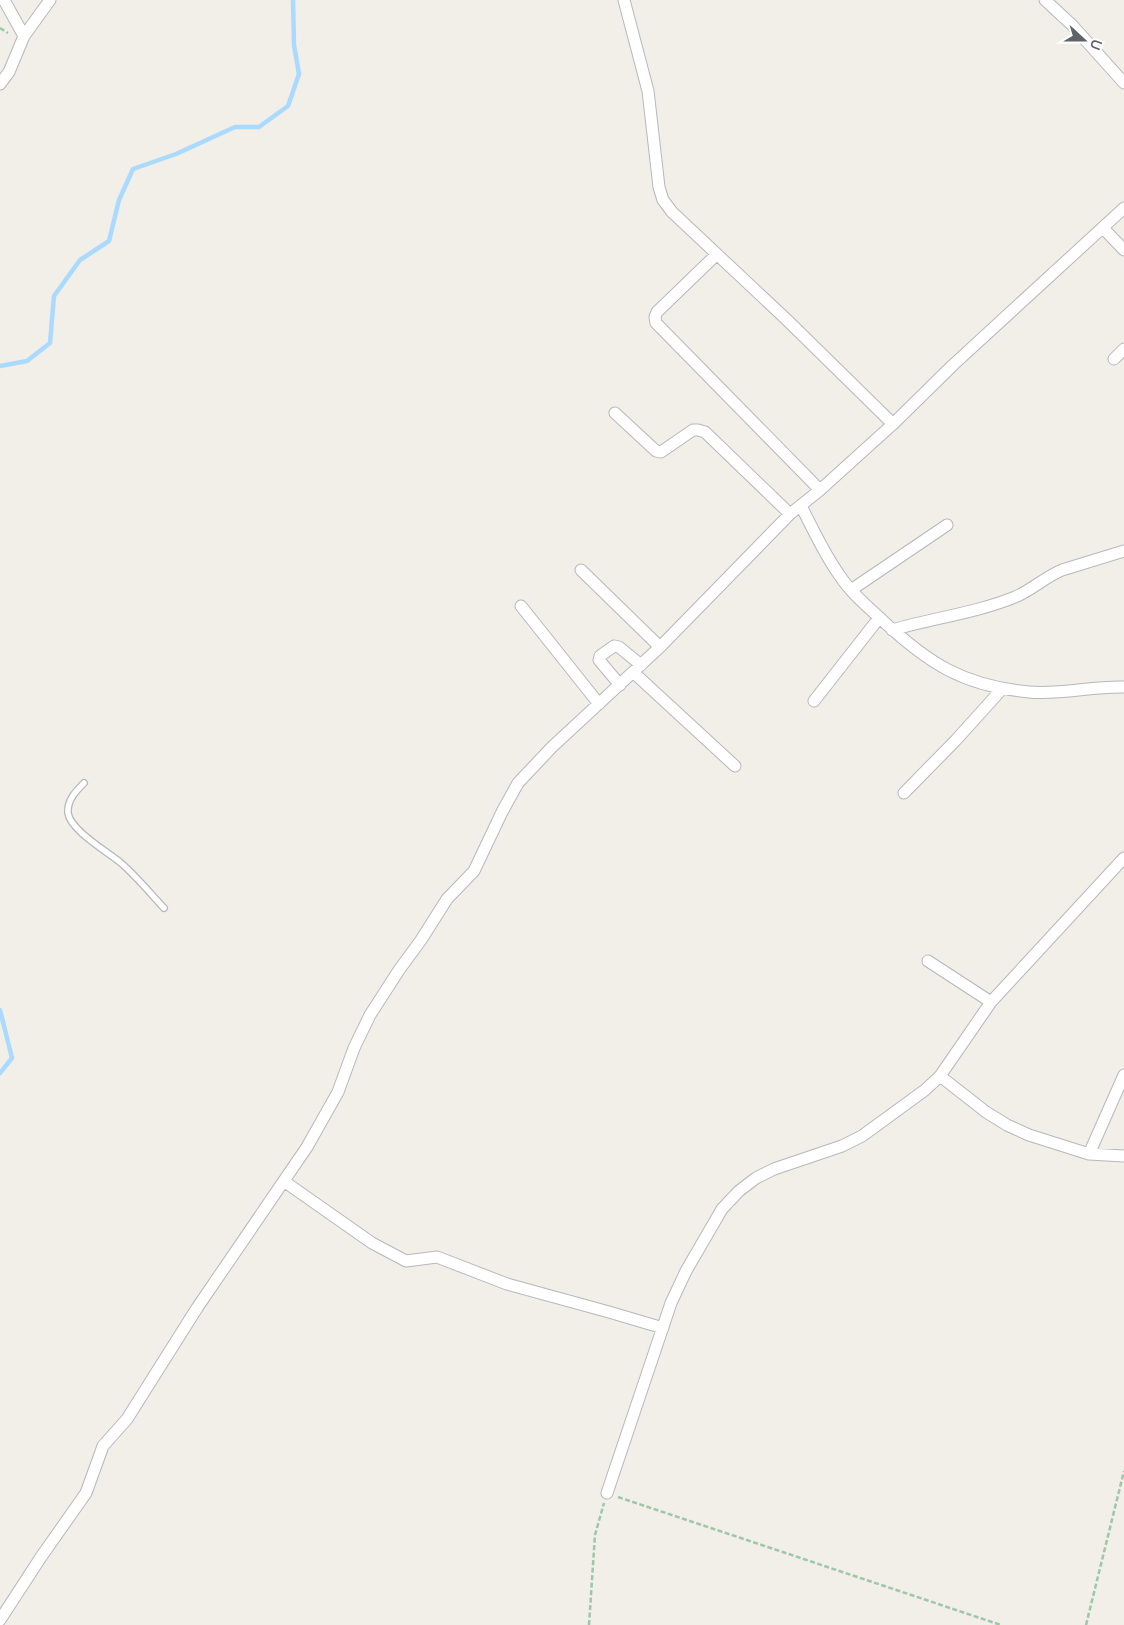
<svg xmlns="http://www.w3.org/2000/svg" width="1124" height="1625" font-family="Manrope,sans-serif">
<rect width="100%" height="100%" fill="#f1efe8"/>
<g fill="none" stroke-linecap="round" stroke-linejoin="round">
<!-- stream -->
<path stroke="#aadaff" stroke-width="4.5" d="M0,366l27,-5 23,-18 4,-47 26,-36 29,-19 10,-41 14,-31 43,-15 59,-27h24l29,-21 11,-32 -5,-29 -1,-45
M0,1010l12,48 -12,15"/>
<defs>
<path id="service" d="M84,783c-8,8 -17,17 -16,30 2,17 40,39 53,50 16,14 29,30 43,45"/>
<path id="minor" d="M4,0l20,36
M624,0l24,91 11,96 4,13 9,12 114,107 107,105
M1045,0l27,25 52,58
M0,84l9,-12 15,-36 26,-36
M1103,228l21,22
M717,254l-60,58 -2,5 1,6 164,167
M1114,359l10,-10
M615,413l41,38 5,1 32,-22h5l7,2 85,82
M801,506c12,23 23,48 39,70 11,17 27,30 42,44 47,44 82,66 147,72 32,3 63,-6 95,-5
M581,570l79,77
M851,590l96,-65
M521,606l78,98
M892,630c41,-12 84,-17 123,-33 17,-7 30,-20 47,-27l62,-19
M633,672l102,94
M620,685l-21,-25 1,-4 14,-10 5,1 22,18
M814,701l65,-83
M904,793l52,-53 46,-51
M928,961l63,41
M940,1076l51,-74 133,-144
M1089,1154l35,-79
M285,1182l87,61 34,18 31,-4 70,27 102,28 54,16
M607,1493l64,-190 15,-32 36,-62 17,-18 17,-13 18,-9 68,-23 20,-10 63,-46 15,-14 46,36 21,13 22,10 60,19 35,2
M0,1620l41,-63 45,-64 17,-47 24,-27 70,-111 110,-161 31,-55 16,-44 16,-33 29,-45 22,-30 26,-41 27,-28 28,-59 16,-29 34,-36 108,-100 130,-133 30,-24 73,-66 60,-59 171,-157"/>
</defs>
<!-- service casing -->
<use href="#service" stroke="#b5b8bc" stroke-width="8"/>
<!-- minor casing -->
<use href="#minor" stroke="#b5b8bc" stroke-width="13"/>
<!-- path -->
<path stroke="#9cc7a9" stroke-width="2.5" stroke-dasharray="5 2.5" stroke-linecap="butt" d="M0,28l8,5
M618,1497l383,128
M589,1625l6,-90 9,-32
M1086,1625l38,-154"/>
<!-- service -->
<use href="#service" stroke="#fff" stroke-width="5.5"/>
<!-- minor -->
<use href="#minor" stroke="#fff" stroke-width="11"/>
</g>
<!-- north arrow -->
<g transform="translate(1084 40) rotate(111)" stroke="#ffffff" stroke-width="4" paint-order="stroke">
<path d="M0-4L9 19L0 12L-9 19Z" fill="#5f6368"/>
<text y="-8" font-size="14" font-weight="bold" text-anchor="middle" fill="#5f6368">U</text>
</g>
</svg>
